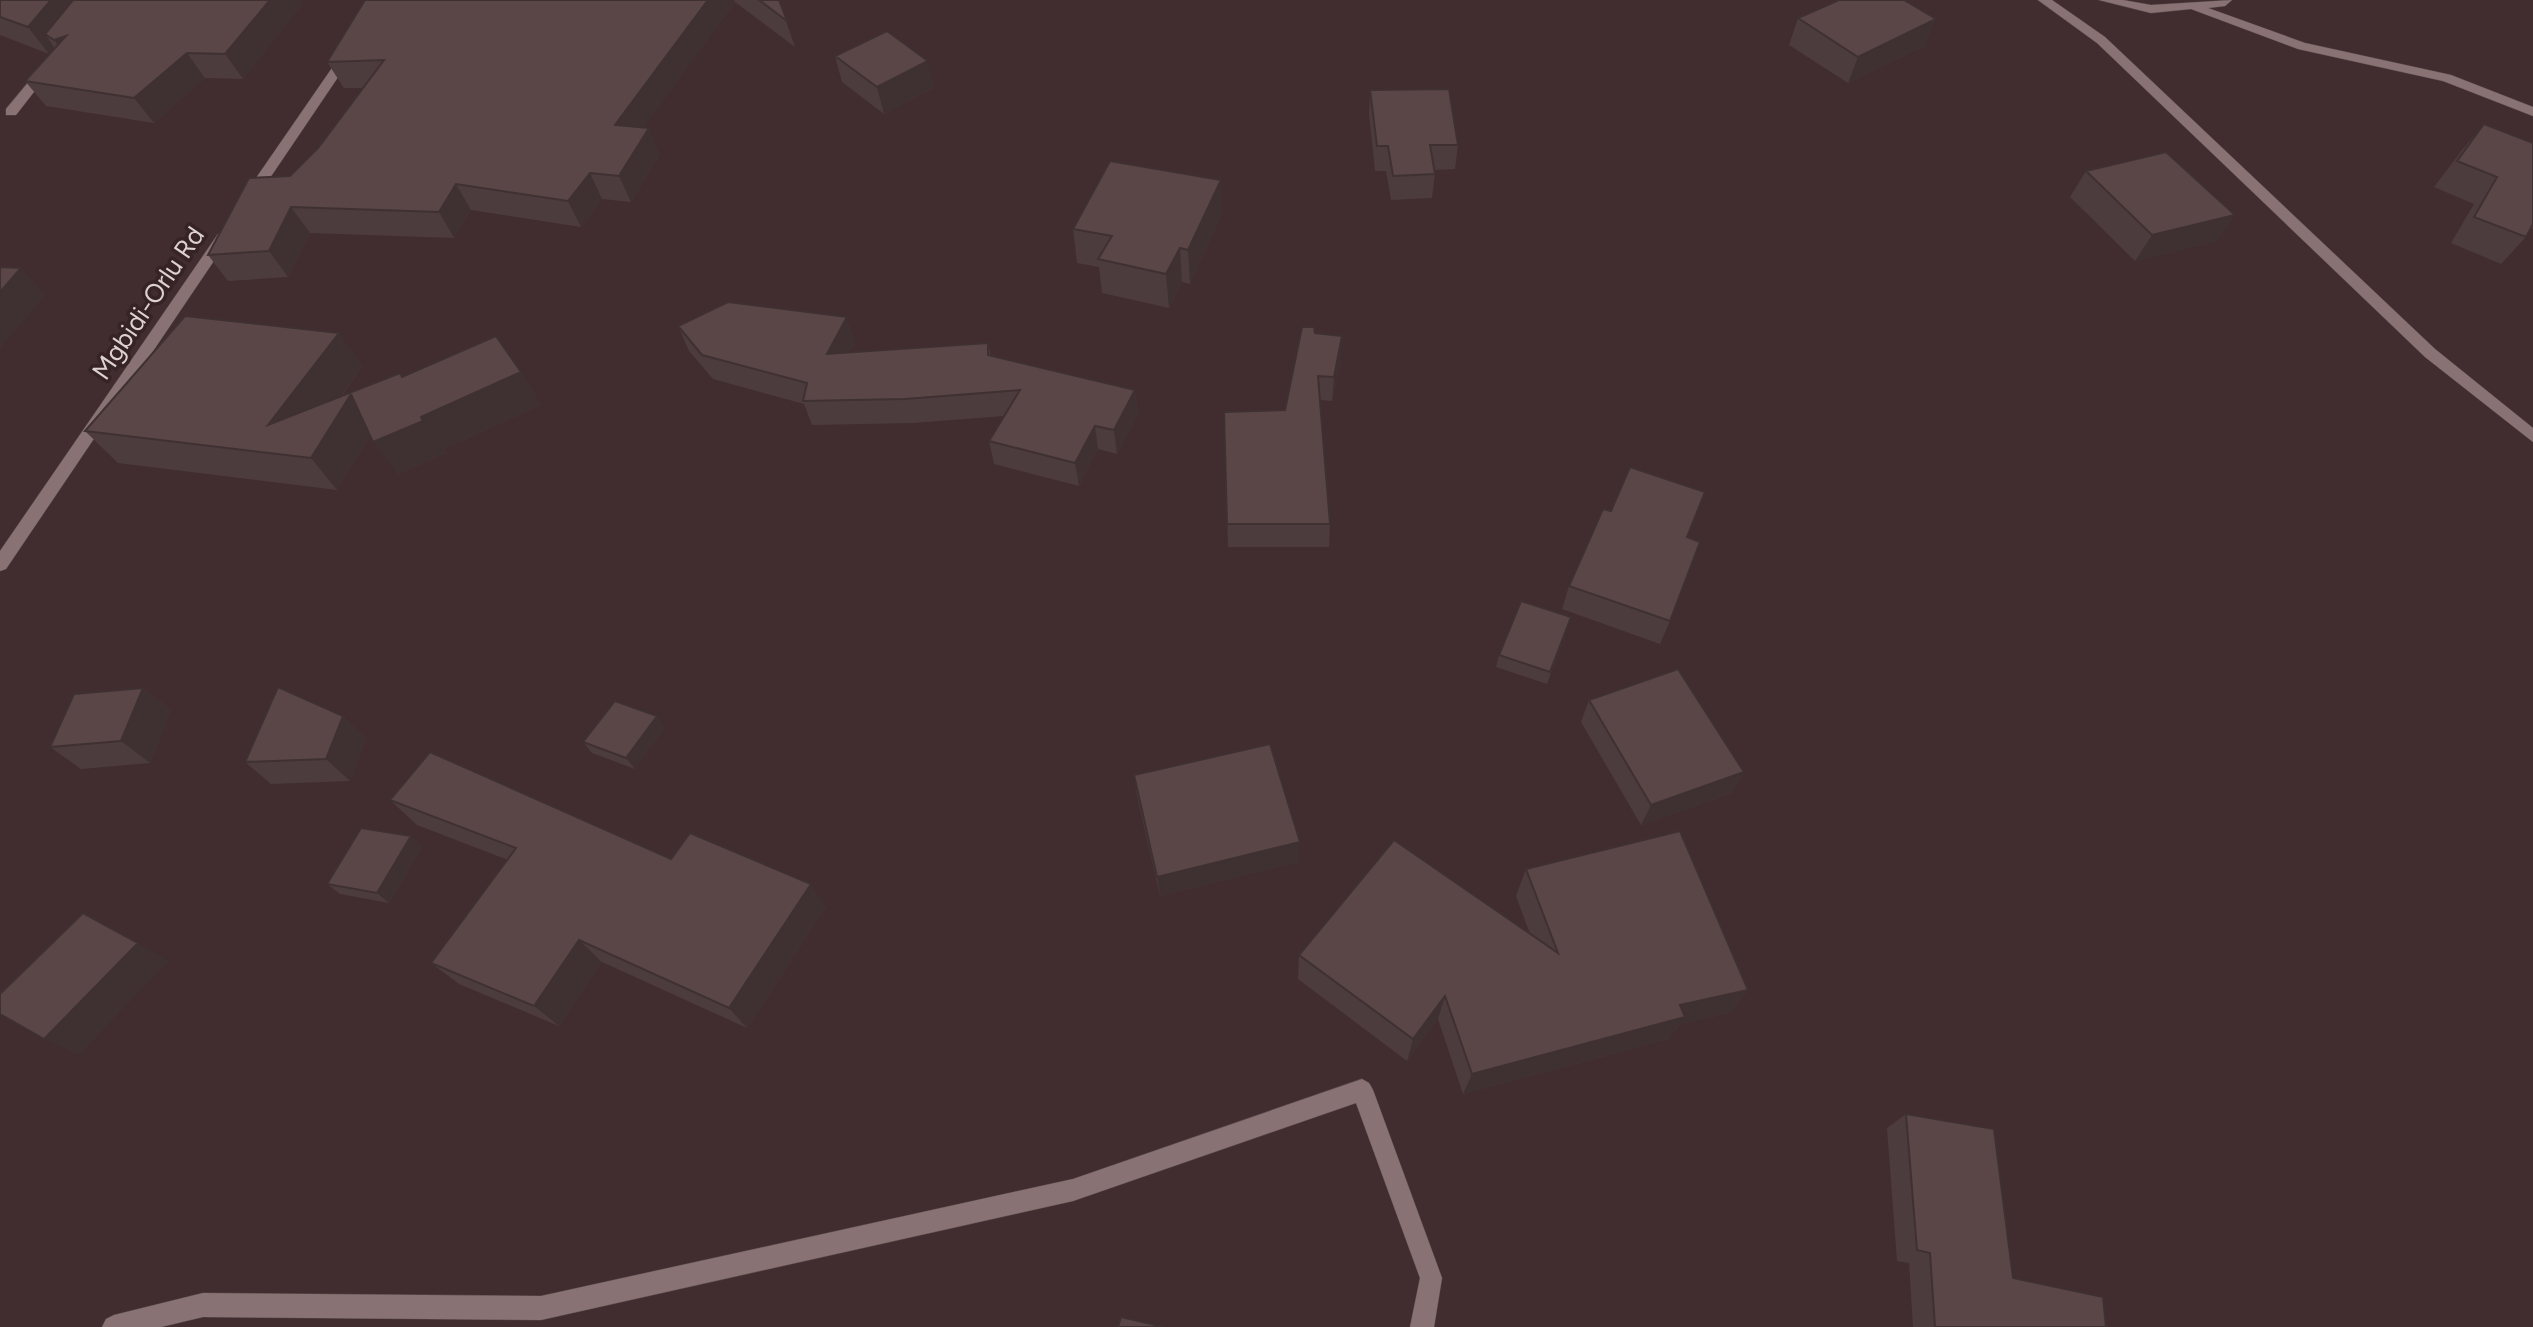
<svg xmlns="http://www.w3.org/2000/svg" width="2533" height="1327" font-family="Figtree,sans-serif">
<rect width="100%" height="100%" fill="#412d2f"/>
<g fill="none" stroke-linecap="round" stroke-linejoin="round">
<defs>
<path id="street" d="M2038,0h14l53,37 330,312 98,79v14l-108,-85 -328,-314z
M2099,0h24l28,5 81,-5 -7,6 -17,2 97,35 146,32 82,32v9l-90,-35 -145,-32 -107,-40 -40,4z
M41,67l10,3 -35,45h-10v-6z
M1362,1079l7,4 4,7 69,188 -8,49h-24l10,-49 -64,-175 -283,98 -532,119 -338,-3 -42,10h-59l4,-8 8,-4 89,-22 338,3 532,-117z"/>
<path id="secondary" d="M347,51l6,4 -98,145h-10v-6l98,-142z
M223,232l5,2v6l-222,329 -6,2v-20l218,-317z"/>
</defs>
<!-- street casing -->
<use href="#street" stroke="#5a4a4b" stroke-width="1"/>
<!-- secondary casing -->
<use href="#secondary" stroke="#5a4a4b" stroke-width="1"/>
<!-- street -->
<use href="#street" fill="#897273" fill-rule="evenodd"/>
<!-- secondary -->
<use href="#secondary" fill="#897273" fill-rule="evenodd"/>
</g>
<!-- wall -->
<path fill="#4d3c3d" d="M0,0l303,3 -60,76 -38,-1 -51,45 -108,-17 -21,-25 30,-33 -1,-1 -5,7 -49,-19z
M365,0h414l16,47 -60,-45 -91,125 16,27 -29,48 -29,-3 -21,28 -110,-17 -17,28 -144,-5 -22,44 -60,4 -20,-26 82,-79 28,-28 46,-60h-20l-17,-26z
M1798,18l127,28 -77,37 -59,-38z
M835,56l99,32 -50,26 -42,-32z
M1370,90l88,55 -3,24 -21,1 1,4 -3,24 -41,2 -5,-29h-11l-6,-57z
M2484,124l49,19v86l-2,-1 -5,9 -25,27 -50,-21 23,-39 -40,-17 28,-37z
M2086,171l149,44 -18,26 -82,20 -65,-64z
M1222,214l-32,70 -8,-2 -13,26 -67,-15 -3,-26 -22,-4 -4,-34z
M678,326l177,16 -6,11 139,-10 3,13 144,34 3,24 -21,40 -19,-5 -19,37 -85,-22 -5,-23 15,-25 -91,7 -101,2 -8,-21 -91,-25 -24,-28z
M1315,333l26,27 -9,41 -12,-1 10,124 -1,23h-101l-4,-135 61,-2z
M363,366l-22,31 59,-24 3,4 118,-5 20,33 -97,44 2,4 -48,21 -28,-38 -33,54 -219,-27 -33,-32z
M1687,537l-17,84 -10,23 -98,-35 7,-23z
M1567,629l-20,55 -51,-17 3,-12z
M143,688l28,22 -21,53 -69,6 -31,-22z
M1589,700l155,72 -12,21 -91,32 -60,-103z
M343,716l23,22 -16,43 -79,3 -26,-22z
M665,727l-30,42 -43,-16 -9,-11z
M1134,775l165,87 -139,34 -23,-100z
M390,800l281,59 155,48 -79,121 -145,-66 -43,64 -100,-42 -28,-21 77,-103 -91,-35z
M423,846l-34,57 -49,-9 -13,-10z
M1526,869l222,121 -18,23 -50,11 -11,15 -206,55 -25,-75 -31,42 -109,-82 1,-24 231,-21 -14,-38z
M1906,1114l107,164 93,49h-193l-4,-64 -12,-2 -10,-133z"/>
<!-- shaded-wall -->
<path fill="#3f3132" d="M51,0h43l-28,36 8,29 -20,-25 -9,-6 9,13 -5,7 -21,-27z
M270,0h32l1,3 -60,76 -18,-25z
M708,0h26l1,2 -108,149 -12,-26z
M1936,19l-11,27 -77,37 10,-26z
M187,53l18,25 -51,45 -20,-25z
M928,61l6,27 -50,26 -7,-27z
M649,128l11,26 -29,48 -12,-26z
M590,173l12,26 -21,28 -13,-26z
M1221,180l1,34 -32,70 -2,-34z
M456,184l15,26 -17,28 -15,-26z
M291,207l19,26 -22,44 -19,-26z
M2235,215l-18,26 -82,20 17,-26z
M1180,248l2,34 -13,26 -3,-34z
M21,268l25,27 -46,54v-57z
M847,317l8,25 -19,37 -9,-25z
M339,333l24,33 -66,90 -29,-31z
M1342,336l-1,24 -9,41 2,-24z
M521,372l20,33 -97,44 2,4 -48,21 -25,-32 48,-25z
M1135,390l3,24 -21,40 -3,-24z
M351,394l25,32 -39,64 -26,-32z
M1095,426l3,23 -19,37 -4,-23z
M143,688l28,22 -21,53 -29,-22z
M343,716l23,22 -16,43 -24,-22z
M657,716l8,11 -30,42 -9,-11z
M1744,772l-12,21 -91,32 10,-20z
M411,836l12,10 -34,57 -12,-10z
M1300,842l-1,20 -139,34 -3,-19z
M811,884l15,23 -79,121 -18,-20z
M579,940l23,22 -43,64 -25,-20z
M138,943l31,18 -90,94 -35,-16z
M1748,990l-18,23 -50,11 -11,15 -206,55 9,-20 208,-69z
M1445,996l-7,23 -31,42 6,-22z"/>
<!-- building -->
<path fill="#5a4647" stroke="#3f3132" stroke-width="2" d="M0,0h51l-23,27 -28,-10z
M73,0h197l-45,54 -38,-1 -53,45 -109,-17 41,-45 -12,4 -9,-6z
M365,0h343l-93,125 34,3 -30,48 -29,-3 -22,28 -112,-17 -17,28 -148,-5 -22,44 -61,4 41,-77 41,-2 28,-28 66,-88 -57,2z
M759,0h20l8,21z
M1839,0h65l32,19 -78,38 -60,-39z
M887,31l41,30 -51,26 -42,-31z
M1449,89l9,56h-28l5,29 -42,2 -5,-30h-11l-7,-56z
M2484,124l49,19v81l-7,13 -52,-20 23,-40 -40,-16z
M2166,152l69,63 -83,20 -66,-64z
M1110,161l111,19 -33,70 -8,-2 -14,26 -68,-15 14,-23 -39,-7z
M0,267l21,1 -21,24z
M728,302l119,15 -20,37 161,-11v12l147,35 -21,40 -19,-4 -20,37 -86,-22 31,-51 -115,9 -102,2 4,-18 -105,-28 -24,-29z
M185,316l154,17 -71,92 132,-52 2,4 94,-41 25,36 -100,45 2,4 -50,21 -22,-48 -40,64 -226,-27z
M1302,327h12l1,6 27,3 -8,41 -16,-1 12,148h-103l-3,-112 61,-2z
M1630,467l75,25 -18,45 13,5 -30,79 -101,-35 34,-77 8,2z
M1521,601l50,16 -21,55 -51,-17z
M1678,669l66,103 -93,33 -62,-105z
M278,687l65,29 -17,43 -81,3z
M143,688l-22,53 -71,6 24,-53z
M615,701l42,15 -31,42 -43,-16z
M1270,744l30,98 -143,35 -23,-102z
M430,752l241,107 19,-26 121,51 -82,124 -150,-68 -45,66 -103,-43 85,-115 -126,-48z
M361,828l50,8 -34,57 -50,-9z
M1680,831l68,159 -68,15 5,12 -213,57 -27,-78 -32,43 -114,-84 95,-115 164,113 -32,-84z
M83,913l55,30 -94,96 -44,-25v-20z
M1906,1114l88,15 19,149 90,19 3,30h-171l-5,-74 -13,-3z
M1121,1317l43,10h-46z"/>
<g text-anchor="middle" dominant-baseline="central" stroke-width="7" stroke-linejoin="round" paint-order="stroke">
<!-- street labels -->
<g font-size="26" fill="#ddd1d1" stroke="#362325">
<text transform="translate(148 303) rotate(-56)">Mgbidi-Orlu Rd</text>
</g>
</g>
</svg>
